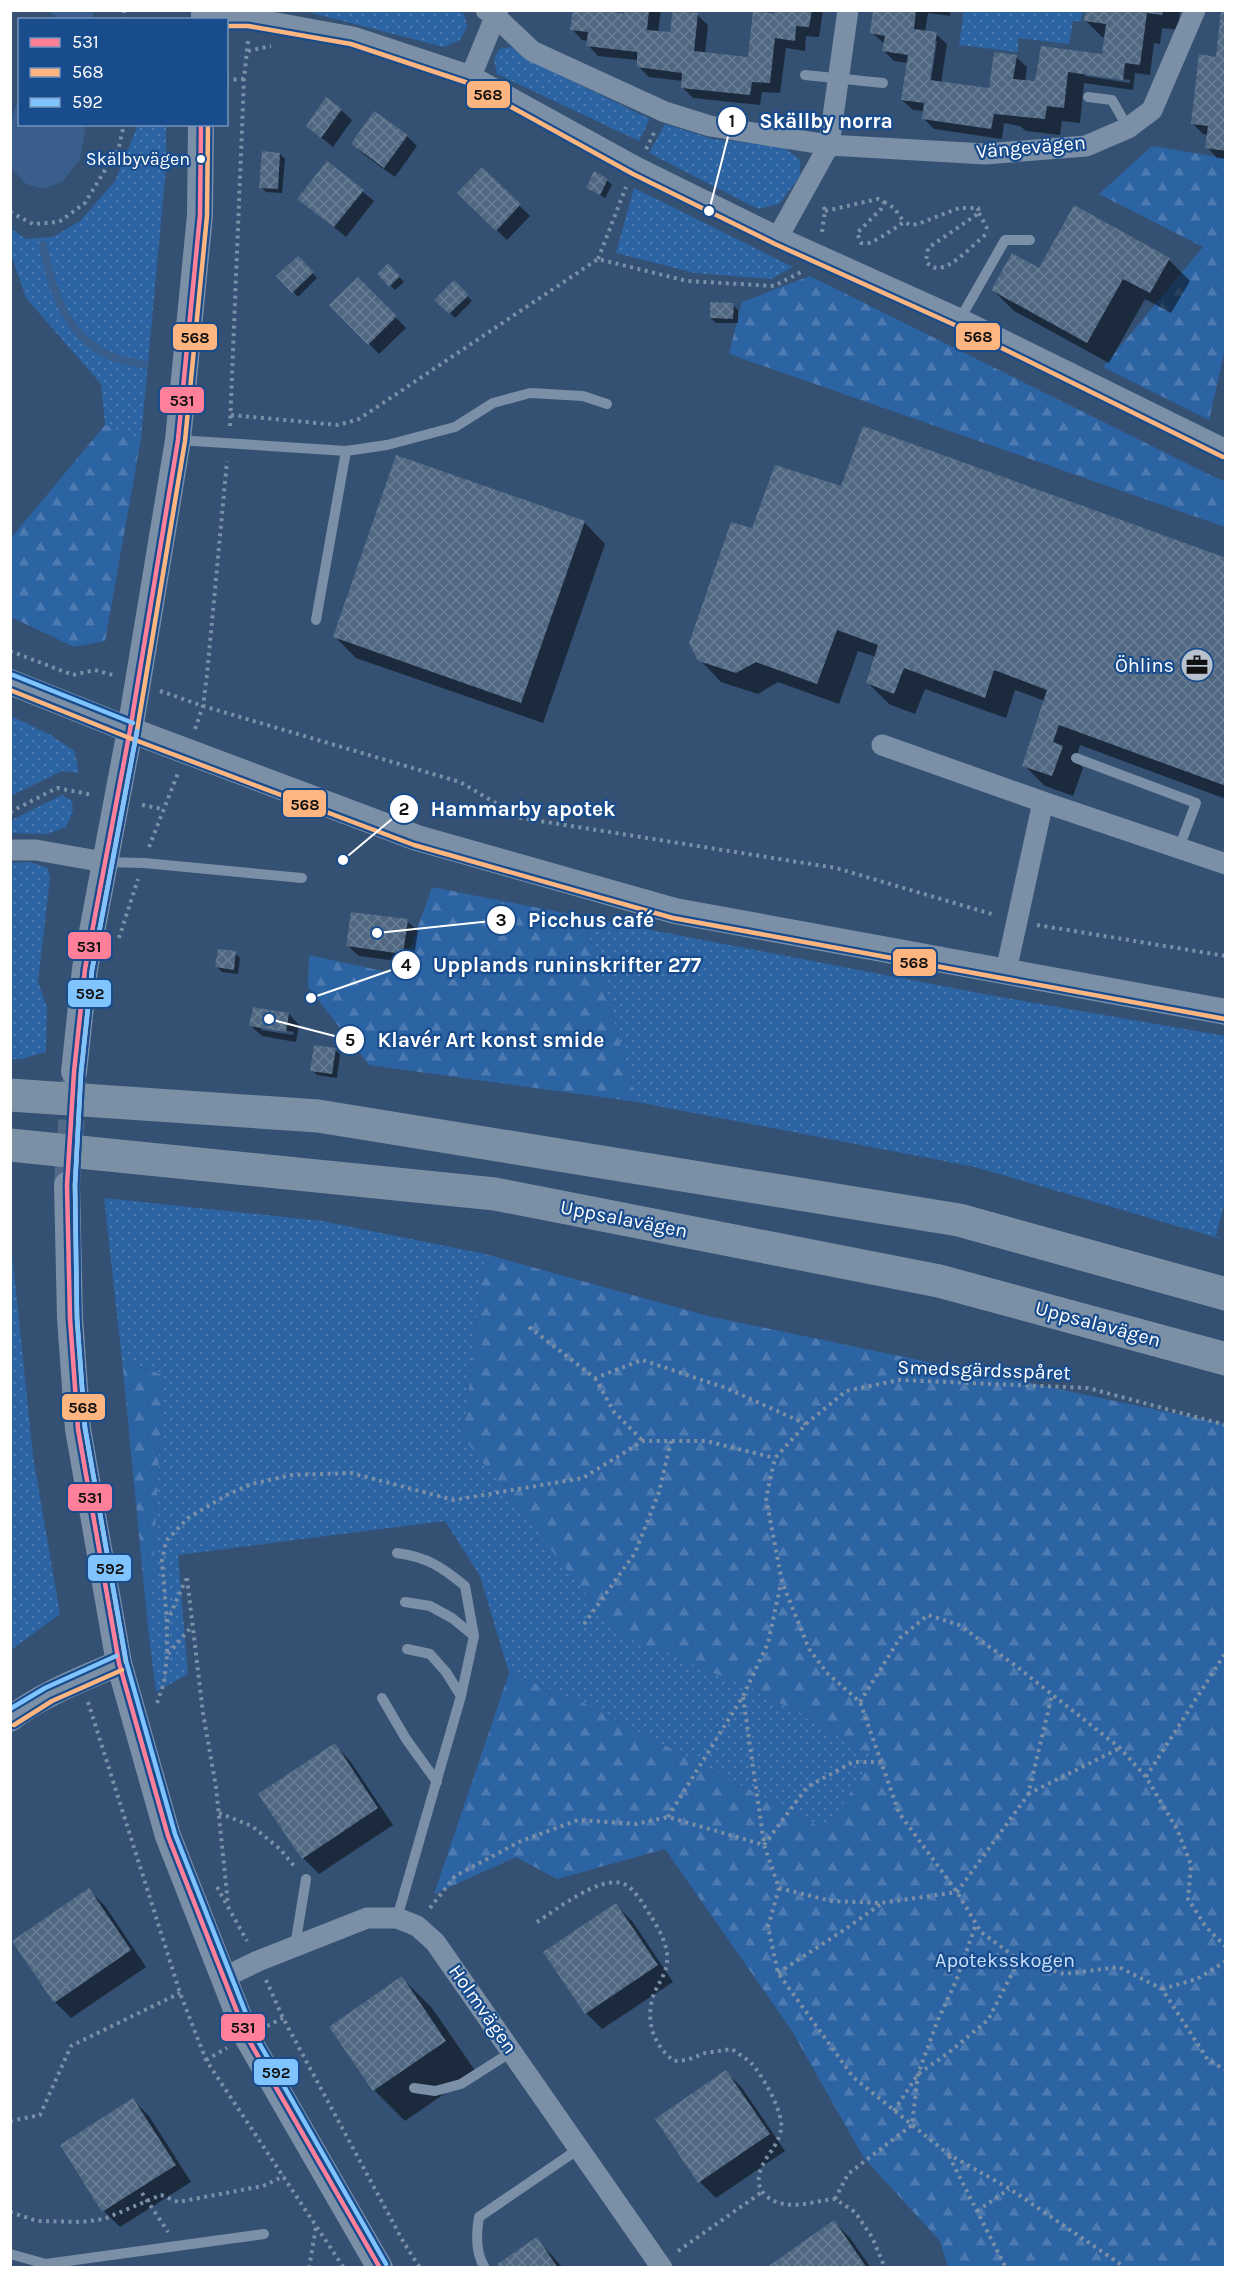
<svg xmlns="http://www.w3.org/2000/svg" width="1236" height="2278" font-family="Karla,sans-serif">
<defs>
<pattern id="green-dots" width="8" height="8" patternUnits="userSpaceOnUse" patternTransform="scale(1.5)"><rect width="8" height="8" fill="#2c63a3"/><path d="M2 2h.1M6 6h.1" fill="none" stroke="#4c7ab1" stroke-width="1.8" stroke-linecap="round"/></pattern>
<pattern id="forest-firs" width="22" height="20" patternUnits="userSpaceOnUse" patternTransform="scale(1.5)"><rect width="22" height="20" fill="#2c63a3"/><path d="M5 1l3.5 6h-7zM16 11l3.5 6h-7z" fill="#4c7ab1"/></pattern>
<pattern id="building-cross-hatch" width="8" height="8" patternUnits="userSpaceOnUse" patternTransform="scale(1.5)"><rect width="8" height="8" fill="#506782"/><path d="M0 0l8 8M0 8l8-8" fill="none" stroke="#6a7e95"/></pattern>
</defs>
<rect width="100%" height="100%" fill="#345072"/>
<!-- green -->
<path fill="url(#green-dots)" d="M304,11h153l7,3 3,13 -7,13 -16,7z
M964,11v-1l118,1 -1,10h-8l-4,23 -51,-6v14l-59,-7z
M511,47l36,22 103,50 -11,22 -142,-67 -3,-14 5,-11z
M665,124l47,15 71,8 17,13v16l-21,28 -21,5 -109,-56z
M138,125h28v43l-25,271 -36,-14 -4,-41 -75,-86 -15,-44 -1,-26 16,11 27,-2 27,-16 35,-40z
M634,188l159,79 -22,12 -76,-6 -79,-20z
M11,716l40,19 23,16 5,22 -17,-2 -51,25z
M62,795l10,6 1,10 -7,16 -19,7 -36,-1v-10l3,-4z
M30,862l18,6 2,10 -12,104 9,25 -1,45 -25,7h-10v-196z
M584,917l405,78 236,41v165l-9,35 9,4 -250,-73 -338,-65z
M104,1198l218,23 163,33 -22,183 293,253 119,66 -49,74 -240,-126 -77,-31 -29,-97 -35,-55 -267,34 10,119 -32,18 -8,-64 6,-70 9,-183 -41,-15z
M10,1233l23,223 27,158 -49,36z"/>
<!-- forest -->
<path fill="url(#forest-firs)" d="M1152,146l73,12v191l-16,71 -106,-53 100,-120 -104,-53z
M810,276l406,202 9,3v46l-496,-173 13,-52z
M105,425l36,14 -36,202 -31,6 -63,-30v-79z
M432,887l152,30 53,185 -268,-37 -61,-78 1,-32 92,20z
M485,1254l223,62 517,108v843h-277l-8,-26 -76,-83 -72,-127 -127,-182 -108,30 -41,-22 -82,37 75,-221 77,31 240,126 48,-74 -118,-66 -139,-56 -154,-197z
M122,1360l41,15 -9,183 -6,70z"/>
<!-- water -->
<path fill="#395e8c" d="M49,11h44v8h-38v-3z
M19,100l1,24 66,1 -6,35 -18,22 -19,7 -17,-5 -15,-16c-1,-22 -4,-49 8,-68z"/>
<!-- shadow -->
<path fill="#0007" fill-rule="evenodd" d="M575,10h35l-1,3 17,3v-6h35l-3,22 14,2 25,-19 11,10 -3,29 44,4 26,-42 1,-6h47l-4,27 -13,-1 -1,15 -19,-3 -6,45 -18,-1 -2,13 -67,-7 -11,-11 1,-6 -34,-4 -11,-11v-6l-40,-4 -10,-11v-4l-6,-1 -10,-11z
M875,10h75v6l-22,-3 -3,19 11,2 11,10 -6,39 49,7 26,-33 11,10 -2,15 12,1 66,-27 2,-19h-3l-16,-16 1,-11h93l-2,20 -16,-2 -2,16 -6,-1 -4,32 -15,-2 -2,17 -49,-7 -4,40 -18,-2 -2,14 -34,-4 -6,-5 -16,-3 -2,16 -68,-10 -11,-11 1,-7 -11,-1 -11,-10 6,-37 -14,-2 -10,-10 1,-7 -13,-11zM934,41h3l-7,46h-3zM1085,73l45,7v3l-45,-7z
M1226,11v148l-9,-1 -10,-11 1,-12 -5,-1 -10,-10 25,-66z
M341,110l11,10 -19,27 -26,-21z
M407,136l10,10 -22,31 -32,-23 -10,-10z
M280,154l5,5 -3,34 -16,-1 -5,-5z
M327,163l47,38 -28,36 -47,-39z
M482,169l48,47 -23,24 -48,-47z
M607,180l5,5 -7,13 -17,-11z
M298,258l19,20 -19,19 -19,-21z
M1169,260l21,21 -19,32 -26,-14 -36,64 -95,-52 -21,-21 47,-20z
M388,265l16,17 -9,8 -16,-16z
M358,279l48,49 -27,26 -48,-49z
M454,282l18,19 -17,17 -18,-18z
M733,305l5,5v13h-22l-5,-5z
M842,487l384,73v239l-146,-54 -5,15 8,8 -10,28 -28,-10 -21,-21 21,-64 -30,-11 -9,28 -81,-29 -10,25 -26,-10 -21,-21 8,-26 -18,-6 -19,53 -61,-22 -20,12 -37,-12 -21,-22 53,-131z
M584,522l21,22 -62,179 -187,-65 -22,-22z
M407,921l11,10 -5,32 -54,-7 -11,-10z
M235,953l5,5 -2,16 -16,-2 -5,-5z
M289,1014l10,11 -3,17 -34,-6 -11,-10zM261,1027l33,5 -1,3 -32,-5z
M335,1050l5,4 -3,24 -20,-3 -5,-5z
M335,1745l15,16 43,64 -74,49 -16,-16 -43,-64z
M89,1890l16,16 41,61 -75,51 -16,-16z
M616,1905l16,16 41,61 -71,47 -16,-16z
M402,1978l30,30 44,64 -71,49 -31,-31 -43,-63z
M726,2072l16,16 43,63 -69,47 -16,-16z
M133,2100l16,16 42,66 -71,45 -16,-16 -42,-66z
M834,2222l16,16 21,30h-103z
M537,2239l26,29h-61z"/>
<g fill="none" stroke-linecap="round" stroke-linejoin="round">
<!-- stream -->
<path stroke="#395e8c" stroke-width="8" d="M43,245c9,46 23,93 70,112 10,4 21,5 32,8"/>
</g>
<!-- building -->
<path fill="url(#building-cross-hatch)" d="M573,10h31l20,4 1,-4h24l-2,20 23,2 3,-22 25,3 -4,38 54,6 5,-47 21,4v-4h38l-3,17 -13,-1 -1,15 -20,-3 -5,45 -18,-1 -2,13 -69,-7 1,-15 -45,-6v-15l-51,-6 2,-14 -18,-2z
M873,10h43l-2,19 23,3 -7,48 59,8 5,-36 23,3 -4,24 22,2 6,-35 61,8 4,-30 -22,-3 2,-11h77l-1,5 -15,-2 -7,52 -15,-2 -2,17 -55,-8 -4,36 -17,-2 -2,13 -51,-5 -3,15 -69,-10 2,-16 -23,-3 7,-45 -26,-4 3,-15 -15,-3z
M1221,10h5v141l-21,-3 3,-22 -17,-2 8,-70 17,3z
M326,97l16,12 -21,29 -15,-12z
M374,111l34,24 -24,33 -33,-24z
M262,151l18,2 -2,36 -19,-1z
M327,161l37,29 -30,37 -37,-28z
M482,167l39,37 -25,27 -39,-38z
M594,171l14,8 -8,16 -14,-7z
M1074,205l96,53 -20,35 -27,-14 -36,64 -96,-53 21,-37 27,15z
M298,256l16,16 -22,21 -16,-17z
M388,263l12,13 -11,11 -12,-13z
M358,277l39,39 -29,29 -39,-40z
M454,280l15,15 -20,19 -15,-14z
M710,302l24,1 -1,16 -23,-1z
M863,426l363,132v228l-167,-61 -6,17 10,4 -11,30 -30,-10 25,-76 -53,-20 -9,28 -81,-30 -10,26 -28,-11 12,-38 -41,-15 -20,54 -61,-22 -20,11 -38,-12 -9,-18 42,-121 21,6 23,-63 66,21z
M396,455l189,66 -64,182 -188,-66z
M351,912l57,7 -5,35 -57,-8z
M218,949l18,2 -2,19 -19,-3z
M253,1007l36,6 -3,19 -37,-6z
M314,1045l22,3 -4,26 -22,-3z
M335,1743l43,65 -76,51 -44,-65z
M89,1888l42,62 -77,53 -42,-62z
M616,1903l42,62 -73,49 -42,-62z
M402,1976l44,65 -73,50 -44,-64z
M726,2070l44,64 -72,49 -43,-64z
M133,2098l43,67 -74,47 -42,-67z
M834,2220l33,48h-101z
M537,2237l21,31h-58l-3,-4z"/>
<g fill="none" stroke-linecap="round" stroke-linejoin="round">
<!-- tertiary-tunnel -->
<path stroke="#526a87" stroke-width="26" stroke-dasharray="26 13" stroke-linecap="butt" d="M67,1185l7,-104"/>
<!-- path -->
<path stroke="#7b8fa6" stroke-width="4" stroke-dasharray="3 4.5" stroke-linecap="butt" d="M124,10l1,10
M248,51l23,-5
M226,80l18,-1
M646,149l9,-18
M884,202l10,6 10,14
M825,211l53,-12 6,3 -3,7 -24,24 4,10h8l11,-5 24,-16 7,3 7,-1 41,-16h19l1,5 -51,35 -2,13c15,23 47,-18 63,-29
M10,212l23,12 26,-2 26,-19 34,-56 5,-23
M979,213l10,19
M822,232l3,-21 -2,-7
M598,259l28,-72
M231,415l107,10 21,-6 239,-160 89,22 87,5 27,-14
M230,426l14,-347 4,-38
M10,651l63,24 22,-5 21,6
M160,691l43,15 257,76 61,36 315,50 159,47
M195,729l8,-23 4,-31 20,-214
M142,805l21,4
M10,812l47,-24 36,7
M149,847l29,-74
M1037,925l189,31
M119,938l19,-59
M529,1327l66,51 47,-18 84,28 80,36
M595,1378l19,34 29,29
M1226,1425l-138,-37 -189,-8 -53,11 -40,33 -31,34 -9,40 16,84 27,67 18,24 33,29 39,111 58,79 24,40 38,28 45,14 55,-7 43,22 46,71 18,10
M187,1578l16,135 13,74 12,117
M167,1622l19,-43
M584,1624l51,-71 24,-61 12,-51
M168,1654l24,-28
M743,1697l21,147
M88,1702l92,291 26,67 138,208
M860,1702l40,-64 28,-23 31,10 57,41 104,82 26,29 31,52 14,36 -3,34 18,28 20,20
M157,1703l7,-20 3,-28v-32l-5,-62 4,-20 22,-23 39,-23 24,-11 41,-9 59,-2 103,27 129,-22 60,-37h63l69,17
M1146,1777l80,-125
M1028,1794l92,-46
M219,1813l33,13 28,23 15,18
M668,1817l75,-121 25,-53 13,-60
M764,1845l43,-58 46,-25h29
M217,1887l30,54
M779,1888l52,13 50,2 76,-11 71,-97 24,-100
M430,1908l25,-32 66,-35 57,-21 58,4 32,-7 96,28 15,43 -11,39 10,46 75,104 95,77 62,35 116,79
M537,1922c19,-12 64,-48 87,-38 10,4 20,21 26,31 8,12 19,31 17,47 -1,14 -12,25 -15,38 -6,25 3,46 22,61l13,-1 18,-7 27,-4c6,5 14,9 19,14 11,11 33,50 30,66 -2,16 -15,26 -20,40 -4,9 -3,19 4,26 21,18 46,6 70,4l20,13 17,25 13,31
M778,1973l63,-41 40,-28
M266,1980l17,38 121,225 16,25
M1162,1989l35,-10 29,-18
M267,2026l16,-8
M206,2060l21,-12
M894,2111l24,-37 29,-20 41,-34 31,-60
M10,2121l30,-6 31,-69 109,-53
M949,2156l57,112
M142,2193l26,39
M835,2199l13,-25 64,-49 6,-51 19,-52 19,-41 20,-57
M977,2211l32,-22
M10,2212l27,9 45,1 22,-3 57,-24 17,7 85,-16 21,-10
M678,2251l84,-59
M309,2268l7,-41"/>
<!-- service -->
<path stroke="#7b8fa6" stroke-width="10" d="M805,75l78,8
M1088,97l24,3 16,28
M960,319l45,-79h25
M178,440l168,11 41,-6 68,-18 38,-24 37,-10 53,3 24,8
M316,620l30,-169
M1076,758l120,45 -17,45
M105,862l39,1 158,15
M405,1602l25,4 22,12 22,18
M407,1649l23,5 16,18 15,24
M382,1698l24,41 31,43
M397,1918l64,-222 13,-60 -9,-50c-23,-19 -38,-29 -68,-33
M295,1946l11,-67
M414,2088l21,3 26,-7 52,-33
M10,2254l36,10 218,-30
M485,2268c-10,-15 -9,-34 -6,-51l101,-69"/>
<!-- minor -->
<path stroke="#7b8fa6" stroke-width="21" d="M486,10l9,6 37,35 133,61 45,14 119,19 156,9 101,-8 42,-18 24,-18 43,-100
M204,19l45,-1 104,19 118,39 165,91 142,70 182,82 266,131
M471,76l27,-66
M778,237l51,-92 19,-135
M882,745l161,57
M10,850h26l68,12
M1006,971l37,-169 183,62
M223,1978l35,-17 109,-43h30l20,8 18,16 227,326"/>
<!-- tertiary -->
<path stroke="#7b8fa6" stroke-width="26" d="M204,10v10
M10,682l120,48 287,108 258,73 551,101
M74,1072l11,-103 45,-239 48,-290 22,-225 1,-91
M67,1185l3,133 8,111 41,234 49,173 79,201 133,231
M10,1719c32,-25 72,-40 109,-56"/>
<!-- motorway -->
<path stroke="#7c90a5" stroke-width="33" d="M10,1095l308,21 641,104 267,74
M10,1145l485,49 444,87 287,78"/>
<defs>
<path id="bus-1" d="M201,124l-1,91 -22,225 -48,290 -45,239 -11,103 -7,113 3,133 8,111 41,234 49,173 79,201 133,231"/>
<path id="bus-2" d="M226,26h22l103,18 117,39 165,91 142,70 182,82 266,131
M10,690l117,47 287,108 259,73 552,101
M126,1662l-41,-234 -8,-110 -2,-133 6,-112 11,-103 45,-239 48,-290 22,-225 1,-92
M14,1725l38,-24 70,-31"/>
<path id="bus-3" d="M13,675l120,48
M137,731l-45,239 -11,103 -6,112 2,133 8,110 41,233 49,173 79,200 132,230
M10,1709l35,-21 71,-32"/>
</defs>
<!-- bus-1 casing -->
<use href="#bus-1" stroke="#194c8d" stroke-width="9"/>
<!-- bus-2 casing -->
<use href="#bus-2" stroke="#194c8d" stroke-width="9"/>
<!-- bus-3 casing -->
<use href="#bus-3" stroke="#194c8d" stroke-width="9"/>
<!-- bus-1 -->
<use href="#bus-1" stroke="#ff8098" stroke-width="4.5"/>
<!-- bus-2 -->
<use href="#bus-2" stroke="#ffb580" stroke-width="4.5"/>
<!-- bus-3 -->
<use href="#bus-3" stroke="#80c4ff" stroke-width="4.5"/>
</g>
<!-- icons -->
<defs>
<symbol id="office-disc" viewBox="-11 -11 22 22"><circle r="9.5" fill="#b8c2ce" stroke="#194c8d"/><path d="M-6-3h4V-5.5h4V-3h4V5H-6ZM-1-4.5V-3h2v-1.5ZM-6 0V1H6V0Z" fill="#111"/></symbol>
</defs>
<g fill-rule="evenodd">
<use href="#office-disc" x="1178" y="646" width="38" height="38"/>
</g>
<!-- markers -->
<circle fill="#fff" stroke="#194c8d" stroke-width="2" cx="201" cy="159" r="5"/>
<g text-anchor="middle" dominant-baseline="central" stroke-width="4.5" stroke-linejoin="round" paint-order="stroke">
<!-- bus labels -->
<g font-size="18" fill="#fff" stroke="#194c8d" text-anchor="end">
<text x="190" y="159">Skälbyvägen</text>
</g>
<!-- street labels -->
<g font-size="20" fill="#fff" stroke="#194c8d">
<text transform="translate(1031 147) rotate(-5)">Vängevägen</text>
<text transform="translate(624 1219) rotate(11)">Uppsalavägen</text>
<text transform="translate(1098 1324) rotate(15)">Uppsalavägen</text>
<text transform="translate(984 1370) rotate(2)">Smedsgärdsspåret</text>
<text transform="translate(483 2009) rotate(55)">Holmvägen</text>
</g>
<!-- poi labels -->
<g font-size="20" fill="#fff" stroke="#194c8d" text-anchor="end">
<text x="1174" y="665">Öhlins</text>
</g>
<!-- park labels -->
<g font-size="20" fill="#cae0fa" stroke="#194c8d">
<text x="1005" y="1960">Apoteksskogen</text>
</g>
</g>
<!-- callouts -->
<path fill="none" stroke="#fff" stroke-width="2" d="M709 211L732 121M343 860L404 809M377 933L501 920M311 998L406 965M269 1019L350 1040"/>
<g fill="#fff" stroke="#194c8d" stroke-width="2">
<circle cx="709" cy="211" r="6"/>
<circle cx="343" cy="860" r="6"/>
<circle cx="377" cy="933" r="6"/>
<circle cx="311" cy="998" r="6"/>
<circle cx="269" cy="1019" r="6"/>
<circle cx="732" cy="121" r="15"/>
<circle cx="404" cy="809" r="15"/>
<circle cx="501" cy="920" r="15"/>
<circle cx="406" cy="965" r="15"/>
<circle cx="350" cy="1040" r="15"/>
</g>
<g font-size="18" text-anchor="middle" font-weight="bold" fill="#111">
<text x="732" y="127">1</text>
<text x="404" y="815">2</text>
<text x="501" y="926">3</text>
<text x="406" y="971">4</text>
<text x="350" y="1046">5</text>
</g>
<g font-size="21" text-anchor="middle" font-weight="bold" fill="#fff" stroke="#194c8d" stroke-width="4.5" stroke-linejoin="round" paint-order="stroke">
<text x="826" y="128">Skällby norra</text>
<text x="523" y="816">Hammarby apotek</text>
<text x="591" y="927">Picchus café</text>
<text x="567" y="972">Upplands runinskrifter 277</text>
<text x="491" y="1047">Klavér Art konst smide</text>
</g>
<g stroke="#194c8d" stroke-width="2">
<rect x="466" y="80" width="45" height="29" rx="6" fill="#ffb580"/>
<rect x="955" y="322" width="46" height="29" rx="6" fill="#ffb580"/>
<rect x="172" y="323" width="46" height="28" rx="6" fill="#ffb580"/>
<rect x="159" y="386" width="46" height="28" rx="6" fill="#ff8098"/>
<rect x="282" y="789" width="45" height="29" rx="6" fill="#ffb580"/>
<rect x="67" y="931" width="45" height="29" rx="6" fill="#ff8098"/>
<rect x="892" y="948" width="45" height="29" rx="6" fill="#ffb580"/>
<rect x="67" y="979" width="45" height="29" rx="6" fill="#80c4ff"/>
<rect x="61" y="1393" width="45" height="28" rx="6" fill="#ffb580"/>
<rect x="67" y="1483" width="46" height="29" rx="6" fill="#ff8098"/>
<rect x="87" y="1554" width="45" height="28" rx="6" fill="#80c4ff"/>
<rect x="220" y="2013" width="46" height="29" rx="6" fill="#ff8098"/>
<rect x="253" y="2058" width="46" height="28" rx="6" fill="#80c4ff"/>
</g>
<g font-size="16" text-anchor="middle" font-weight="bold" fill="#111">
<text x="488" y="100">568</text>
<text x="978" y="342">568</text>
<text x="195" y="343">568</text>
<text x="182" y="406">531</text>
<text x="305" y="810">568</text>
<text x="89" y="952">531</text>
<text x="914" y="968">568</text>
<text x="90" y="999">592</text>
<text x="83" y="1413">568</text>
<text x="90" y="1503">531</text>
<text x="110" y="1574">592</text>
<text x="243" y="2033">531</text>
<text x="276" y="2078">592</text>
</g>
<!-- border -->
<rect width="1236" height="2278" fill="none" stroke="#ffffff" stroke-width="24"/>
<!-- legend -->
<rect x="18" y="18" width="210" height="108" fill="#194c8d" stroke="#7594bb" stroke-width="1.5"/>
<rect x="30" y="38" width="30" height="9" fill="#ff8098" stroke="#7594bb" stroke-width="1.5"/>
<text x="72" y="48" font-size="18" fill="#ffffff">531</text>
<rect x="30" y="68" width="30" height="9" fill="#ffb580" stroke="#7594bb" stroke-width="1.5"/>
<text x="72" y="78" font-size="18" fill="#ffffff">568</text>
<rect x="30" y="98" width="30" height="9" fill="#80c4ff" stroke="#7594bb" stroke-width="1.5"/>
<text x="72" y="108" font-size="18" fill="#ffffff">592</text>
</svg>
